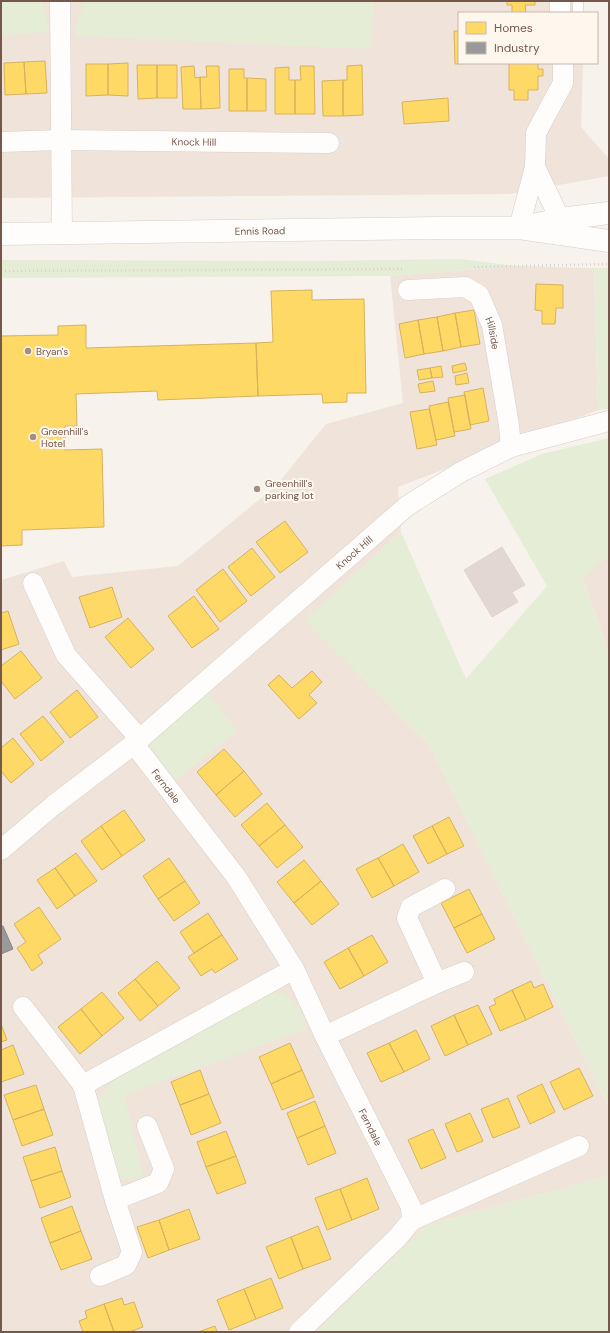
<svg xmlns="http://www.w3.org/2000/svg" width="610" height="1333" font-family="'DM Sans',sans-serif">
<rect width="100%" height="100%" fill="#f7f2ec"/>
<!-- residential -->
<path fill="#f0e4da" d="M1,1h583l-1,12h-124v50h124l-2,64 28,32v17l-100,18 -508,4z
M515,266l79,2 4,142 -200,77 3,45 -96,88 123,123 181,364v69l-180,48 -112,108h-316v-752l63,-19 8,16 106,-11 98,-80 50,-62 77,-21 -13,-127z
M609,555v98l-27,-75z"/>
<!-- green -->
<path fill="#e5edd7" d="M1,1l41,1 7,30 -48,4z
M84,1h290l-3,48 -297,-13z
M460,259l55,7 -125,10 -389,2v-18l310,1z
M594,268h15v141l-11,1z
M609,438v117l-27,24 27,74v454l-181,-364 -124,-123 97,-88 65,147 81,-93 -62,-107 57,-25z
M206,690l31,41 -63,50 -23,-23 -2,-17z
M266,992l17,1 17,15 6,21 -182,66 20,83 -22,2 -4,-5 -21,-74 14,-19z
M609,1176v156h-292l112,-108z"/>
<!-- homes -->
<path fill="#ffd966" stroke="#d6b25e" d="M507,1h28v4h-10l1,8h-14v-8h-5z
M454,31h5v32h16l-20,1z
M45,61l2,32 -21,1 -2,-32z
M24,62l2,32 -21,1 -1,-32z
M128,63v33l-20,-1v-31z
M509,63h29v6h5v7h-5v14h-10v10h-14v-10h-5z
M86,64h22v31l-22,1z
M137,65h20v33l-19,1z
M157,65h20v33h-20z
M362,65l1,50 -20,1v-36h4v-14z
M194,66l1,12 5,-1 1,32h-18l-2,-42z
M206,66h13l1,42 -19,1 -1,-32h7z
M300,66h14l1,48h-20v-34h6z
M289,67v13h6v34h-20v-46z
M229,69h15v9h3v33h-18z
M247,78l19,1v32h-19z
M343,80v36h-20l-1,-35z
M448,98l1,23 -45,3 -2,-22z
M536,284l27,1v23h-7l-1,16h-13v-13l-7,-1z
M312,290v10l52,-1 2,94h-19v9l-24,1 -1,-9 -64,2 -2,-53 17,-1 -2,-51z
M474,310l6,34 -19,3 -6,-34z
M455,313l6,34 -18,4 -6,-34z
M437,317l6,34 -19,3 -6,-34z
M418,320l6,34 -19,4 -6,-34z
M86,325v23l170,-5 2,53 -100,4 -1,-9 -81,3 1,32h-12v24l37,-1 2,78 -82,3v15l-21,1v-210l57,-1v-9z
M465,363l2,7 -14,3 -1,-7z
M441,366l2,11 -11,1 -2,-10z
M430,368l2,10 -13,2 -2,-10z
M467,373l2,10 -13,2 -1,-9z
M433,381l2,10 -15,2 -2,-9z
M483,388l6,33 -19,4 -6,-33z
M465,395l6,34 -17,3 -6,-34z
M448,402l7,34 -19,4 -7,-34z
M429,409l8,36 -20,4 -7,-37z
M285,521l23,31 -28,21 -24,-31z
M252,548l23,29 -24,19 -23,-29z
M223,569l24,32 -27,21 -24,-32z
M112,587l10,30 -32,11 -11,-31z
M194,596l25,33 -27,19 -24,-32z
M8,611l11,33 -18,6v-37z
M128,618l26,31 -23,19 -26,-31z
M21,651l21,27 -27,21 -14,-18v-15z
M312,671l10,11 -13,13 8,8 -18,16 -31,-34 11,-10 13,13z
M77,690l21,27 -28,21 -20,-26z
M43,716l21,26 -23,19 -21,-27z
M13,738l21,26 -23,19 -10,-12v-23z
M224,749l20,22 -28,24 -19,-23z
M244,771l18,23 -27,23 -19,-22z
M267,803l18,22 -26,21 -18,-21z
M124,810l21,30 -23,16 -21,-30z
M449,817l15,29 -17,8 -15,-28z
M285,825l18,22 -26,21 -18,-22z
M101,826l21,30 -20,14 -21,-29z
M432,826l15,28 -19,10 -15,-28z
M403,844l16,28 -25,14 -16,-28z
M76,853l21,28 -22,15 -20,-28z
M169,858l16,23 -27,18 -15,-23z
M378,858l16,28 -22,12 -16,-29z
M304,860l17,21 -27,22 -17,-21z
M55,868l20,28 -18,13 -20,-29z
M185,881l15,22 -26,18 -16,-22z
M321,881l18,23 -27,21 -18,-22z
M469,889l13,25 -28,14 -13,-25z
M39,907l22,32 -23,16 5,8 -11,8 -15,-23 9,-6 -12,-18z
M208,913l14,22 -28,18 -14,-21z
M482,914l13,25 -28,14 -13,-25z
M222,935l16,24 -23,14 -3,-4 -11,7 -13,-19z
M372,935l16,27 -24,14 -16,-28z
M348,948l16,28 -24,13 -16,-27z
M157,961l23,27 -22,18 -23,-27z
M135,979l23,27 -18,15 -22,-28z
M531,981l3,7 9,-4 10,23 -27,13 -14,-30z
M512,990l14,30 -26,11 -11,-24 7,-3 -2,-5z
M102,992l22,26 -22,18 -21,-27z
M478,1005l14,29 -24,11 -14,-30z
M81,1009l21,27 -22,18 -22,-27z
M454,1015l14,30 -23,11 -14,-30z
M1,1024l6,16 -6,2z
M416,1030l14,29 -26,13 -15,-29z
M290,1043l12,27 -31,14 -12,-27z
M389,1043l15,29 -23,10 -14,-29z
M13,1045l11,29 -23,8v-32z
M579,1068l14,28 -29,14 -14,-28z
M200,1070l9,24 -29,11 -9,-23z
M302,1070l12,27 -32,13 -11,-26z
M542,1084l13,28 -25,12 -13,-28z
M36,1085l8,24 -31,11 -9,-25z
M209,1094l12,29 -30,12 -11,-30z
M508,1098l12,29 -27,11 -12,-29z
M315,1101l10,25 -28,12 -10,-25z
M44,1109l9,26 -31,11 -9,-26z
M470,1113l13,28 -26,11 -12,-28z
M325,1126l11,27 -28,12 -11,-27z
M433,1129l13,29 -25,11 -13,-29z
M226,1131l10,25 -30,11 -9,-25z
M55,1147l7,24 -31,10 -8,-24z
M236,1156l10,27 -29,11 -11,-27z
M62,1171l9,26 -31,11 -9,-27z
M367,1178l12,31 -27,11 -12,-31z
M340,1189l12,31 -25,10 -12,-32z
M72,1206l9,25 -31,12 -9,-25z
M189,1209l11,30 -31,11 -10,-30z
M159,1220l10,30 -21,8 -11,-31z
M318,1226l13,33 -28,10 -12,-32z
M81,1231l11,28 -31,11 -11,-27z
M291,1237l12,32 -24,10 -13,-32z
M271,1278l12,30 -27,11 -12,-30z
M244,1289l12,30 -27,11 -12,-30z
M122,1298l2,7 10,-3 9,25 -14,5h-15l-10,-28z
M104,1304l10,28h-31l-4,-11 8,-3 -2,-7z
M215,1326l2,6h-19z"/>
<!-- industry -->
<path fill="#999" stroke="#8e8682" d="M1,926h2l10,23 -12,5z"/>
<!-- building -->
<path fill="#e2d8d1" stroke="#e0d5ce" d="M502,547l23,38 -13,7 6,10 -26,15 -28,-47z"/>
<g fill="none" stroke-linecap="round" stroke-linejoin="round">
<defs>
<path id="service" d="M578,13v-12"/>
<g id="minor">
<path d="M60,1l2,232"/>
<path d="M560,1v12"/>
<path id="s1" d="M1,142l59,-2 269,3"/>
<path d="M535,167l25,52"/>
<path d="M519,228l16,-61 1,-34 27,-50v-20"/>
<path id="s2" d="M408,290l57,-3 14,8 13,30 17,100 2,22"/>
<path d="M33,583l33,72 73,83"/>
<path id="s3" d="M134,744l103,134 57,91 31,67 86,171 1,13 -15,18 -98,94"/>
<path id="s4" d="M1,850l54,-46 79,-60 273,-238 54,-34 50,-25 98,-26"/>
<path d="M437,983l27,-11"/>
<path d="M23,1007l60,78"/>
<path d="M325,1036l112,-53 -30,-65 4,-11 34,-18"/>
<path d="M147,1126l17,43 -6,14 -43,17 -32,-115 211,-116"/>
<path d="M412,1220l167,-74"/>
<path d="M100,1276l26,-11 6,-13 -17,-52"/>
</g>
<g id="secondary">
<path d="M533,225l27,-6 49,-6"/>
<path id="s5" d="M1,234l440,-6h78l90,13"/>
</g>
</defs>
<!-- service casing -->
<use href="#service" stroke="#d6cec8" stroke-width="11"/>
<!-- minor casing -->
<use href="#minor" stroke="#d6cec8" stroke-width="21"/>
<!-- secondary casing -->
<use href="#secondary" stroke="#d6cec8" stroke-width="23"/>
<!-- path -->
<path stroke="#dad2cf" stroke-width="2.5" stroke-dasharray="1 3" stroke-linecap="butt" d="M474,267l133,-3
M1,271l402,-2"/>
<!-- service -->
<use href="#service" stroke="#fefdfc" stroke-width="10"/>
<!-- minor -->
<use href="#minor" stroke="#fefdfc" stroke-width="20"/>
<!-- secondary -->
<use href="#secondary" stroke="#fefdfc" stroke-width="22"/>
</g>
<!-- markers -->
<g fill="#a28e84" stroke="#fef7ee" stroke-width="1.5">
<circle cx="28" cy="351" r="4"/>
<circle cx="33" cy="437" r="4"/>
<circle cx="257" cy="489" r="4"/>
</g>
<g text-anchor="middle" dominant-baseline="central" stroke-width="4" stroke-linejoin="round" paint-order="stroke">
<!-- street labels -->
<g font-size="10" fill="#75584c" stroke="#fef7ee">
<text stroke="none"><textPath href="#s1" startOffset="193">Knock Hill</textPath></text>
<text stroke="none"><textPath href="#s5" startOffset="259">Ennis Road</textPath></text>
<text stroke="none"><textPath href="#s2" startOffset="114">Hillside</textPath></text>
<text stroke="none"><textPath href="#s4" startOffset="462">Knock Hill</textPath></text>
<text stroke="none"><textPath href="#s3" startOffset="53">Ferndale</textPath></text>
<text stroke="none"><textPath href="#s3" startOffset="452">Ferndale</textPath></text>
</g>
<!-- poi labels -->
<g font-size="10" fill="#75584c" stroke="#fef7ee" text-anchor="start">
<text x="36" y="351">Bryan's</text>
<text x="41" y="431">Greenhill's<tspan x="41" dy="12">Hotel</tspan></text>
<text x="265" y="483">Greenhill's<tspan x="265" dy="12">parking lot</tspan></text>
</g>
</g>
<!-- border -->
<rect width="610" height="1333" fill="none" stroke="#75584c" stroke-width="4"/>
<!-- legend -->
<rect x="458" y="12" width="140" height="52" fill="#fef7ee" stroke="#c7b7ad"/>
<rect x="466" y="22" width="20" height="12" fill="#ffd966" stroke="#c7b7ad"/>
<text x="494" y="32" font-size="12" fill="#75584c">Homes</text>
<rect x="466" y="42" width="20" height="12" fill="#999999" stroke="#c7b7ad"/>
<text x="494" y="52" font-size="12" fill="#75584c">Industry</text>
</svg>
